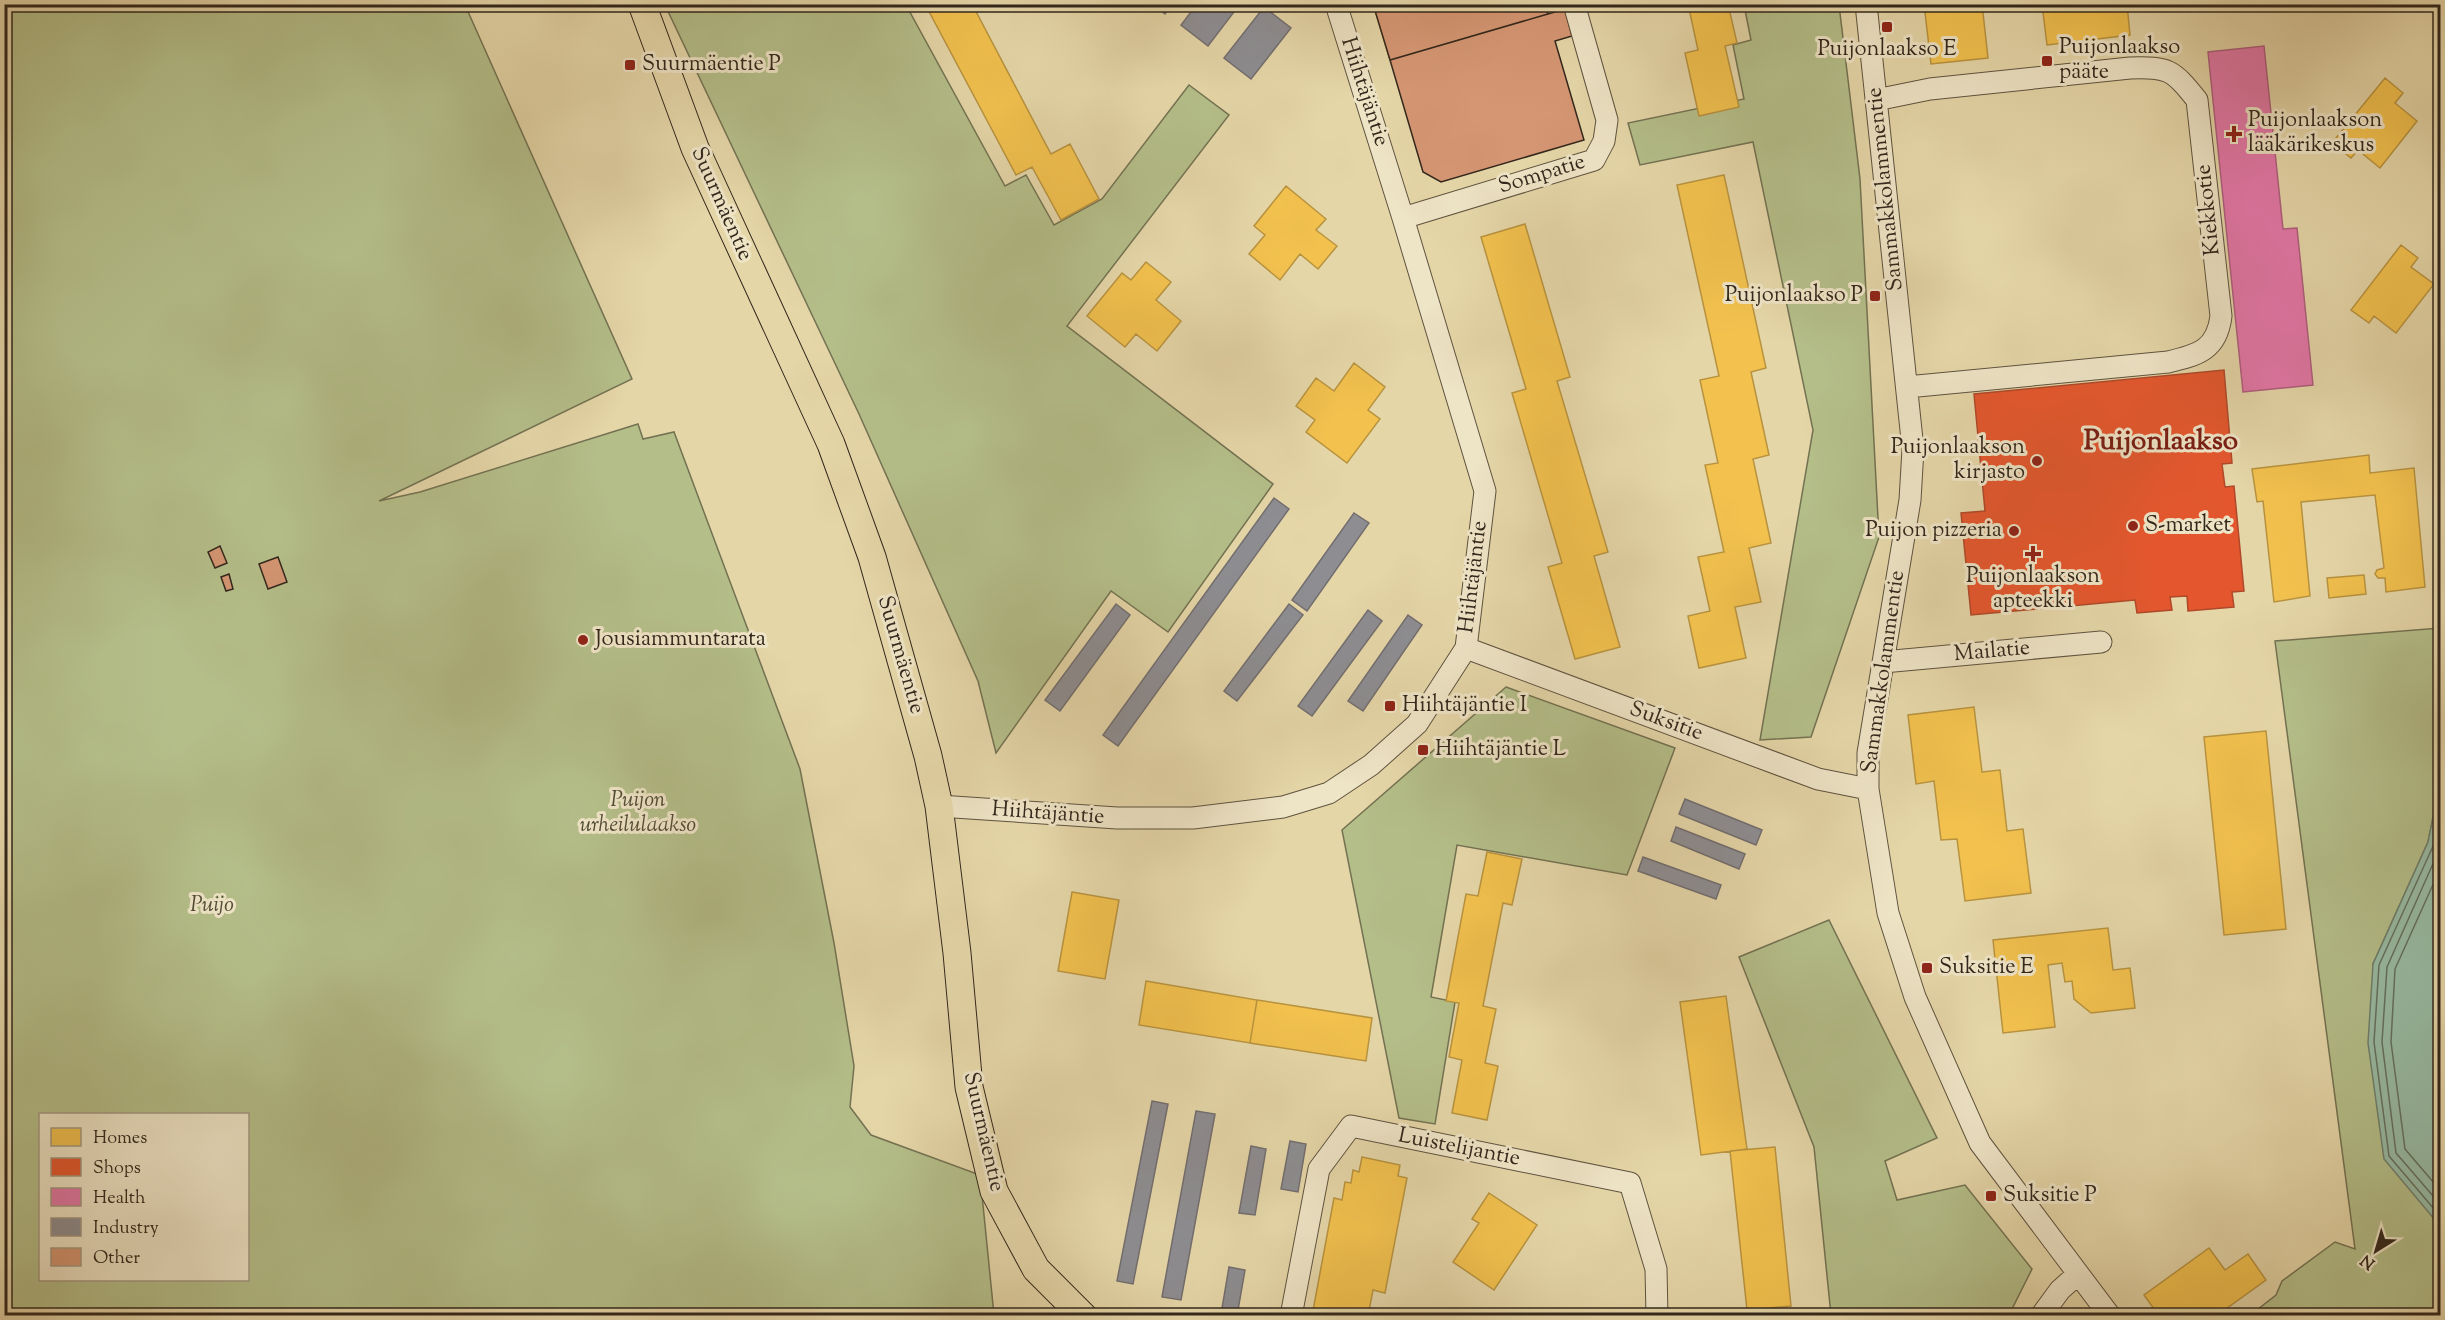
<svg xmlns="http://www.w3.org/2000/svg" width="2445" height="1320" font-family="'Sorts Mill Goudy',serif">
<rect width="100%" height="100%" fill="#e5d6a8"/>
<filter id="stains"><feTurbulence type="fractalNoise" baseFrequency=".00333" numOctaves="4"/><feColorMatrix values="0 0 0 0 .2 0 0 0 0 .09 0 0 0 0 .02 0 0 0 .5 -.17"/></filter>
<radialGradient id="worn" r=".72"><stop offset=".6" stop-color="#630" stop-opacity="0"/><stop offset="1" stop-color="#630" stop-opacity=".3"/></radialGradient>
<!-- green -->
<path fill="#b4be89" stroke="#737252" stroke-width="1.5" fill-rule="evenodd" d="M5,5h460l167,374 -253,122 41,-9 218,-68 5,15 31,-7 126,337 34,174 20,123 -4,41 21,28 109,40 14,140 -989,1zM40,1114h208v166h-208z
M665,5h241l99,181 21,-11 28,50 48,-26 87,-114 40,30 -162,211 206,158 -105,148 -57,-41 -115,162 -18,-72 -119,-267z
M1744,5h95l21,174 19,358 -68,200 -51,3 53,-310 -60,-288 -113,23 -12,-42 116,-24 -11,-54 18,-5z
M2440,628v155l-12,59 -55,122 67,262v89l-191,1 27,-21 6,-14 53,-39 20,7 -80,-608z
M1506,687l169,61 -48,127 -170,-30 -26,152 24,5 -20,122 -36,-6 -57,-288z
M1829,920l108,218 -52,23 12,39 68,-15 67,84 -23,46h-178l-17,-168 -75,-190z"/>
<!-- water -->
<path fill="#97baa3" stroke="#6f7f6d" stroke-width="1.5" d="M2440,783v443l-56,-67 -16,-116 5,-79 55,-122z"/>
<!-- homes -->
<path fill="#f2c14e" stroke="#b8933f" stroke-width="1.5" d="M925,4h47l79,150 19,-10 29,55 -38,21 -29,-53 -16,8z
M1373,4h44l13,44 -40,12z
M1502,4h43l3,10 -40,12z
M1688,4h40l9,39 -12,3 14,61 -40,9 -14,-63 13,-3z
M1924,4h58l6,54 -57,6z
M2042,4h85l3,31 -83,10z
M2385,78l18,15 -8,10 22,18 -37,47 -22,-18 -7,8 -19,-15z
M1724,175l42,193 -15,4 18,83 -16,4 18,84 -22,5 12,54 -26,5 11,51 -47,10 -11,-52 22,-5 -12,-54 26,-5 -19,-87 13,-2 -18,-83 19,-4 -42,-191z
M1286,186l40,33 -10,11 21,16 -19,23 -18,-15 -20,26 -31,-26 16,-19 -11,-9z
M1525,224l45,153 -13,4 51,171 -14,4 26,91 -45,12 -27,-92 14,-4 -50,-170 14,-4 -45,-152z
M2401,245l17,13 -7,9 23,17 -38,49 -22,-17 -5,7 -18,-13z
M1146,262l25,20 -15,18 25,21 -24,30 -21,-17 -11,13 -38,-31 35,-43 9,7z
M1354,363l31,24 -17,23 12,9 -33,44 -41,-31 9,-12 -19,-14 20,-28 18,13z
M2369,455l1,18 44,-5 11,119 -39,5 -1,-14h-7l-3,-4 2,-4 7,-2 -9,-73 -74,7 9,94 -36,6 -11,-101 -6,1 -5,-33z
M2364,575l2,19 -37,4 -2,-20z
M1974,707l8,65 18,-2 7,61 16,-2 8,64 -66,8 -8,-62 -16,1 -7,-59 -18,3 -8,-69z
M2266,731l20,198 -62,6 -20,-198z
M1487,852l35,7 -10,46 -9,-2 -20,103 13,3 -11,54 13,3 -11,54 -35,-7 10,-53 -13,-3 10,-54 -13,-2 20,-107 12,2z
M1072,892l47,8 -14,79 -47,-8z
M2108,928l5,42 17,-2 5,40 -44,5 -17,-14 -2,-18 -7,1 -3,-19 -14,2 7,62 -52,6 -10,-93z
M1146,981l111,19 -7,43 -111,-18z
M1726,996l21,153 -46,6 -21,-153z
M1257,1000l115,18 -6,43 -116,-18z
M1775,1147l16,159 -44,4 -17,-159z
M1362,1157l38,8 -2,11 9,2 -22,115 -12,-3 -5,26h-56l22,-118 8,2 3,-18 6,1 2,-13 6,2z
M1489,1193l48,32 -43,65 -41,-28 26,-39 -7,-4z
M2209,1248l16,22 23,-16 18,26 -50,36h-57l-15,-21z"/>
<!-- shops -->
<path fill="#e4572e" stroke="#af4929" stroke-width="1.5" d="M2224,370l8,93 -10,1 3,23 9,-1 10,105 -12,1 2,15 -46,4 -1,-15 -17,1 2,13 -35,3 -2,-13 -164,15 -10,-102 24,-2 -11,-117z"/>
<!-- health -->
<path fill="#e377a8" stroke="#ae5f7e" stroke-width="1.5" d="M2264,46l19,183 14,-1 16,157 -70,7 -35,-340z"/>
<!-- industry -->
<path fill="#8d8d92" stroke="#726e6f" stroke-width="1.5" d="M1152,4h20l-7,10z
M1197,4h43l-32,42 -27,-21z
M1264,7l27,21 -40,51 -27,-21z
M1274,498l15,11 -171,237 -15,-11z
M1354,513l15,10 -62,88 -15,-11z
M1116,604l14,11 -70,96 -15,-11z
M1289,604l14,11 -66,86 -13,-10z
M1368,610l14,11 -70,95 -14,-10z
M1408,615l14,10 -59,86 -15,-10z
M1685,799l77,31 -6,15 -77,-31z
M1676,827l69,27 -6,15 -68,-28z
M1643,857l78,28 -5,14 -78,-28z
M1152,1101l16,3 -35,180 -16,-3z
M1196,1111l19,3 -34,186 -19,-3z
M1290,1141l16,3 -8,48 -17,-3z
M1251,1146l15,3 -11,66 -16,-2z
M1229,1267l16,3 -8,46 -16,-2z"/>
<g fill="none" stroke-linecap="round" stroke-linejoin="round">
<!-- shore -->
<path stroke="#647060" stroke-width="1.5" d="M2440,812l-6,32 -55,121 -5,77 15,114 51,60
M2440,848l-53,119 -5,75 14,111 44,51
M2440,869l-45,100 -4,73 14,107 35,41"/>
</g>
<!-- building -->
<path fill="#d59673" stroke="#32271c" stroke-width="1.5" d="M1373,4h172l3,10 -158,46z
M1565,9l7,27 -17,5 29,99 -143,42 -18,-10 -33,-112z
M220,546l7,17 -12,5 -7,-16z
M278,557l9,25 -19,7 -9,-25z
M229,574l4,15 -7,2 -5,-14z"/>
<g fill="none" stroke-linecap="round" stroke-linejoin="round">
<defs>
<path id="minor" d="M1866,4l47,445 -3,51 -42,253v36l20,124 27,84 65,146 130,173
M1876,100l54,-11 200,-21c39,-1 42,1 67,32l24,216c-4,34 -23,39 -53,46l-261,25
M1403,218l191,-58 10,-19 3,-21 -33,-116
M1466,648l352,131 50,10
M1883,662l218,-20
M939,806l178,12h76l90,-11 46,-14 42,-28 46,-41 49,-76 19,-157 -82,-273 -67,-214
M1291,1316l28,-147 32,-43 279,57 26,86 1,47
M2041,1316l19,-26 18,-16"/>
<path id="major" d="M642,4l53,144 136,296 41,113 56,199 11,50 18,147 12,134 25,104 42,78 47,47"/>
</defs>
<!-- minor casing -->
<use href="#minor" stroke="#5f533f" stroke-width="23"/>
<!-- major casing -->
<use href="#major" stroke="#32271c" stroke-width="29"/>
<!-- minor -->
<use href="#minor" stroke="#eee4c6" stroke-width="21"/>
<!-- major -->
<use href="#major" stroke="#e5d6a8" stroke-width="27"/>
</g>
<!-- markers -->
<g fill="#8f2418" stroke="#eee4c6" stroke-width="2">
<rect x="1881" y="21" width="12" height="12" rx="3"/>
<rect x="2041" y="55" width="12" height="12" rx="3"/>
<rect x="624" y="59" width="12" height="12" rx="3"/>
<path d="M2231 125h6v6h6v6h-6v6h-6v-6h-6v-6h6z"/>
<rect x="1869" y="290" width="12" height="12" rx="3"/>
<circle cx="2037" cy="461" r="6"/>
<circle cx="2133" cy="526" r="6"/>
<circle cx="2014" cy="531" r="6"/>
<path d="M2030 545h6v6h6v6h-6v6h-6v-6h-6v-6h6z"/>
<circle cx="583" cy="640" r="6"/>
<rect x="1384" y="700" width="12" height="12" rx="3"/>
<rect x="1417" y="744" width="12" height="12" rx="3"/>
<rect x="1921" y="962" width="12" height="12" rx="3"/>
<rect x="1985" y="1190" width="12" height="12" rx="3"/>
</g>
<g text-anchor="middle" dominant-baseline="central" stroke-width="6" stroke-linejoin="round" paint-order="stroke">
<!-- poi labels -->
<g font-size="22" fill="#32271c" stroke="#eee4c6" text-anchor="start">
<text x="2059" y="48">Puijonlaakso<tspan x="2059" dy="25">pääte</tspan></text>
<text x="1887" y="50" text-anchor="middle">Puijonlaakso E</text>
<text x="642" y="65">Suurmäentie P</text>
<text x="2248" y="121">Puijonlaakson<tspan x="2248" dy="25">lääkärikeskus</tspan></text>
<text x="1863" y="296" text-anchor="end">Puijonlaakso P</text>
<text x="2025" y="448" text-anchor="end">Puijonlaakson<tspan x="2025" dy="25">kirjasto</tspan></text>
<text x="2145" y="526">S-market</text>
<text x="2002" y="531" text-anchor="end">Puijon pizzeria</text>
<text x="2033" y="577" text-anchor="middle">Puijonlaakson<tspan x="2033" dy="25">apteekki</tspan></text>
<text x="595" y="640">Jousiammuntarata</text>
<text x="1402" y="706">Hiihtäjäntie I</text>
<text x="1435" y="750">Hiihtäjäntie L</text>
<text x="1939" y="968">Suksitie E</text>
<text x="2003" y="1196">Suksitie P</text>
</g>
<!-- street labels -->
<g font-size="22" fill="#32271c" stroke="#eee4c6">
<text transform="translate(1364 92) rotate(72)">Hiihtäjäntie</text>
<text transform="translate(1542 175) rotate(-17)">Sompatie</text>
<text transform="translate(1886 189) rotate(-96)">Sammakkolammentie</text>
<text transform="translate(721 204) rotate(66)">Suurmäentie</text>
<text transform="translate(2209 210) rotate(-96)">Kiekkotie</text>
<text transform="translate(1474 577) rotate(-83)">Hiihtäjäntie</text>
<text transform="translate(1992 652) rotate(-5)">Mailatie</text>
<text transform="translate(900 655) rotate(74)">Suurmäentie</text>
<text transform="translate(1884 672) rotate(-82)">Sammakkolammentie</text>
<text transform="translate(1666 722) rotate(20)">Suksitie</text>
<text transform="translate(1048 814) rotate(4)">Hiihtäjäntie</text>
<text transform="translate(983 1132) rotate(77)">Suurmäentie</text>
<text transform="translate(1459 1148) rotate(11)">Luistelijantie</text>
</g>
<!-- park labels -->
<g font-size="22" font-style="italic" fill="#524d37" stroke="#eee4c6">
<text x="638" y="801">Puijon<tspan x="638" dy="25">urheilulaakso</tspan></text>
<text x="212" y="906">Puijo</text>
</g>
<!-- district labels -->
<g font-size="28" font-weight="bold" fill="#7a1f14" stroke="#eee4c6">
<text x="2161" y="442">Puijonlaakso</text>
</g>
</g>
<!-- margin -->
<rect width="2445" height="1320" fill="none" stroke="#e5d6a8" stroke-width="24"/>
<rect x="6" y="6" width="2433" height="1308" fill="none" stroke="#32271c" stroke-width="3"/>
<rect x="12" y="12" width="2421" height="1296" fill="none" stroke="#32271c" stroke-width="1.5"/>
<!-- legend -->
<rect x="39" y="1113" width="210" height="168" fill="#eee4c6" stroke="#a39882" stroke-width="1.5"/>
<rect x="51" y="1128" width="30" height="18" fill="#f2c14e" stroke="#a39882" stroke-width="1.5"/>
<text x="93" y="1143" font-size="18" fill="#32271c">Homes</text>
<rect x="51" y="1158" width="30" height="18" fill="#e4572e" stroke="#a39882" stroke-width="1.5"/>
<text x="93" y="1173" font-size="18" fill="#32271c">Shops</text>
<rect x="51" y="1188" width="30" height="18" fill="#e377a8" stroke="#a39882" stroke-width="1.5"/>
<text x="93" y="1203" font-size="18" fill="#32271c">Health</text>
<rect x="51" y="1218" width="30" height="18" fill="#8d8d92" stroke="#a39882" stroke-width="1.5"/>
<text x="93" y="1233" font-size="18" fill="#32271c">Industry</text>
<rect x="51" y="1248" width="30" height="18" fill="#d59673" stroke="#a39882" stroke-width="1.5"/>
<text x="93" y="1263" font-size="18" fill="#32271c">Other</text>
<!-- north arrow -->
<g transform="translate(2376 1251) rotate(217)" stroke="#eee4c6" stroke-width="4.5" paint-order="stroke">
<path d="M0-4.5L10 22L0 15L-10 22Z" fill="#32271c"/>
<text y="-9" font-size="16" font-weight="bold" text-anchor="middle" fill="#32271c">N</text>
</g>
<rect width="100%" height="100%" filter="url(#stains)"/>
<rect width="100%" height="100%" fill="url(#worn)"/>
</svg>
